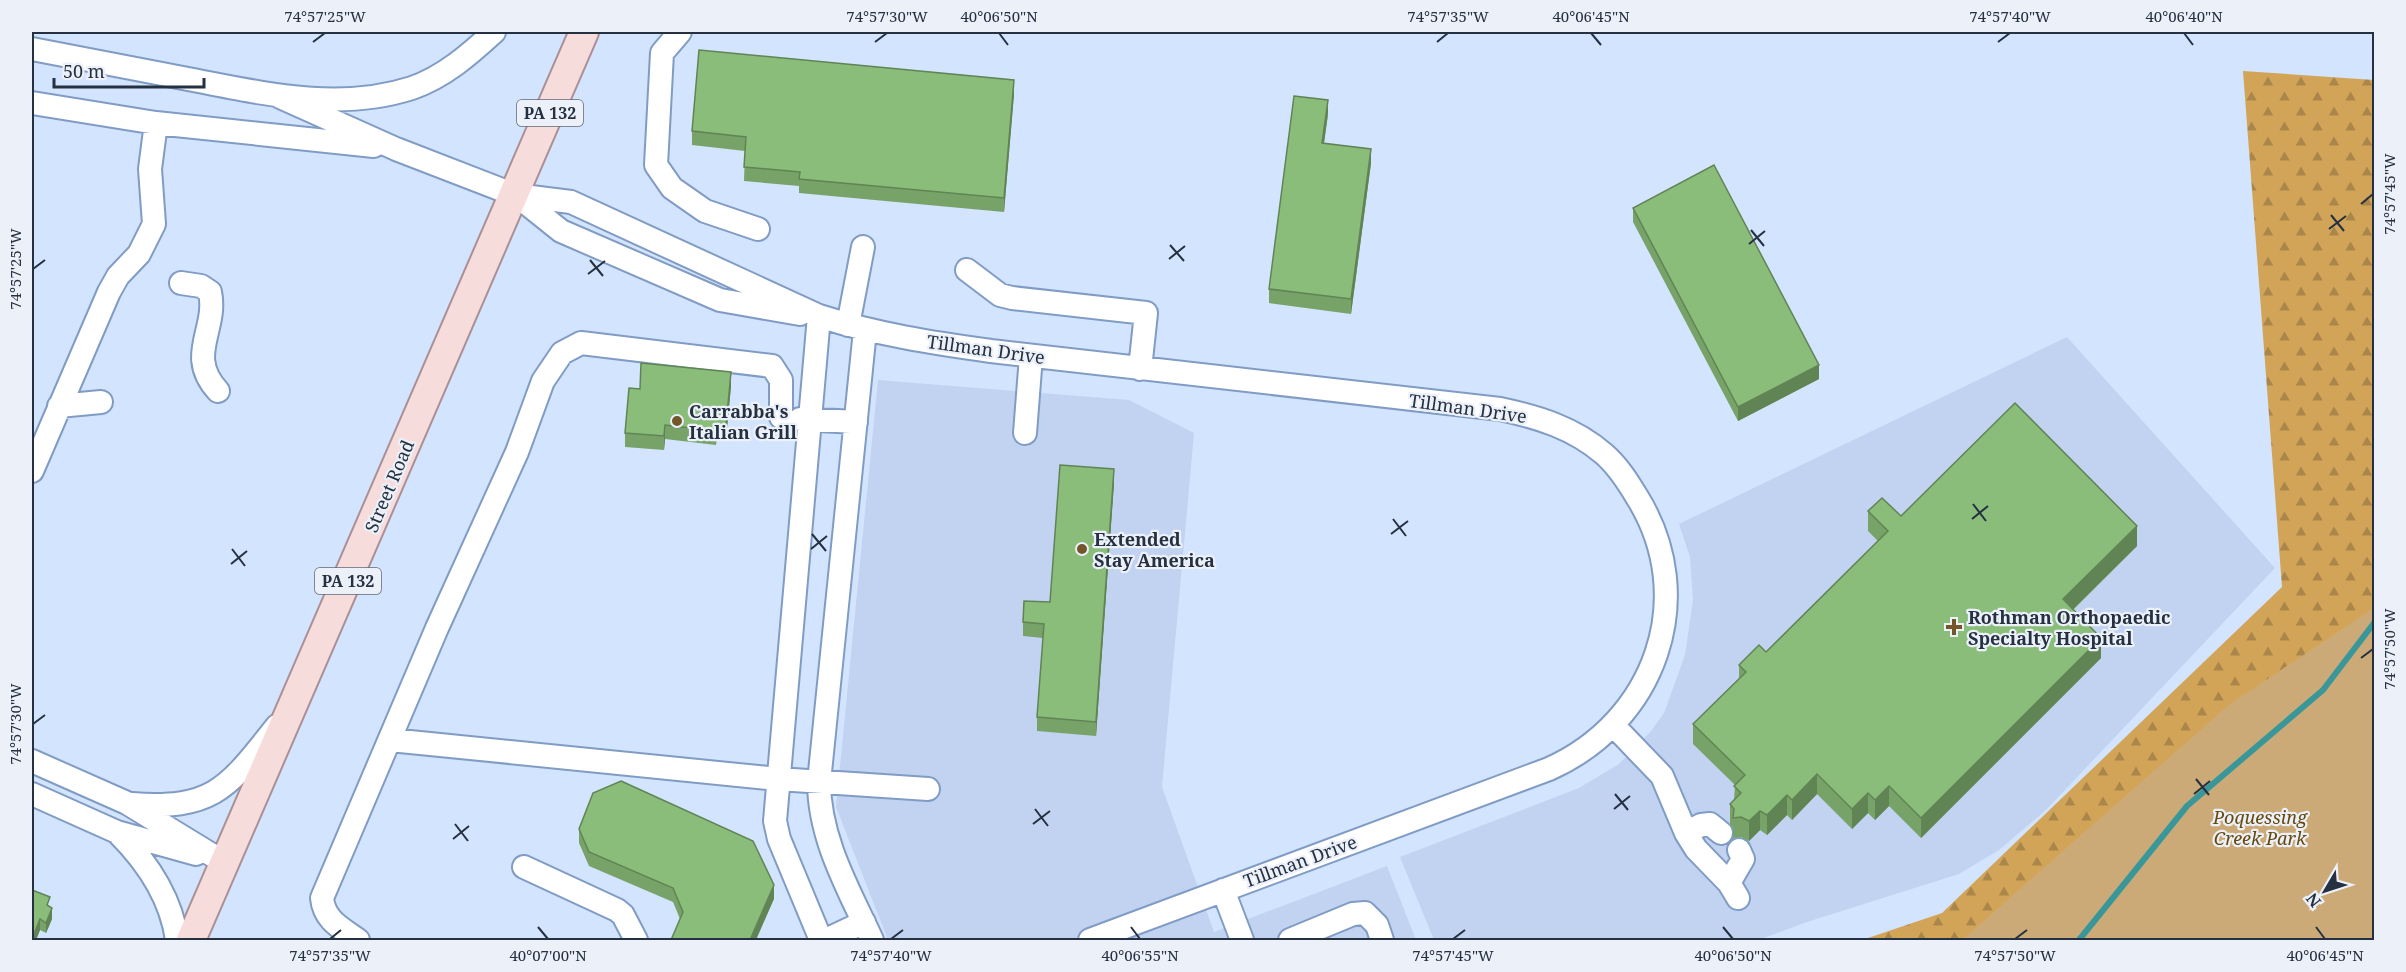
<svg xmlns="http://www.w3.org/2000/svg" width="2406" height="972" font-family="'Noto Serif',serif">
<defs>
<pattern id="forest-firs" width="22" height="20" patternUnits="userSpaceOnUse" patternTransform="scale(1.5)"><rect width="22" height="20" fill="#d2a458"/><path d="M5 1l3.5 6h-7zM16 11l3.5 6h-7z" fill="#aa864a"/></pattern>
</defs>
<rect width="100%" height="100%" fill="#d3e4fe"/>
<!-- built -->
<path fill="#c1d3f1" d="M2067,337l208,231 -229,242 -47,40 -40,24 -152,48 -49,18h-324l-34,-83 179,-69 40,-24 32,-33 13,-18 21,-58 8,-55 -3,-43 -11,-33z
M878,380l251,20 65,33 -32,354 52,145 173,-66 29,74h-528l-52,-133z"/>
<!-- forest -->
<path fill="url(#forest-firs)" d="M2243,71l131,9v860h-512l80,-27 340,-326z"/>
<!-- park -->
<path fill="#ca7" d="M2374,608v332h-412l268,-236z"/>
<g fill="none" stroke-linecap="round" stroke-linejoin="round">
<!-- stream -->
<path stroke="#39979a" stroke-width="6" d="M2079,940l108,-134 136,-116 51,-67"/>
<defs>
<path id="minor" d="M680,32l-18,21 -6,112 16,23 33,23 53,18
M32,49c52,10 104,20 156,30 74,14 150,33 224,9 32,-11 58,-34 82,-56
M280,97l116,52 119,46 56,7 248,114c56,18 114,27 172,35l509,58c38,8 74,19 104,45 14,12 24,28 33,43 63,101 18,225 -88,272l-459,171
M32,103l124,20 218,23
M516,195l45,36 159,69 80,14
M967,270l33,25 12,3 134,15 -6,56
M181,283l20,3 9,6c8,38 -25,63 8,99
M819,316l-44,505 4,18 42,101
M848,325l15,-78
M865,330l-46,452c0,57 30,108 53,158
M59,406l42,-4
M800,419l56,3
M1025,433l6,-77
M32,471l77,-179 9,-16 21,-22 15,-30 -4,-55 6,-46
M1614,726l48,50 24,57 10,16 33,34 9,15
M390,740l388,39 150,10
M32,761l95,42 98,60
M32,794l85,38 79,22
M132,804c83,6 96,-17 145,-78
M118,833c30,30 53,64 59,107
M1686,833l15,-8 9,-1 11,9
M524,867l93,43 6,5 13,25
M1729,883l14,-24 -4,-9
M1223,890l19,50
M358,940c-17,-12 -34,-20 -36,-42l115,-270 80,-176 26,-71 19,-28 19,-10 191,23 9,14v37
M826,940l38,-18
M1290,940l63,-26 12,-1 12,12 5,15"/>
<path id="major" d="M191,940l393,-908"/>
</defs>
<!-- minor casing -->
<use href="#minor" stroke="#819cc4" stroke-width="26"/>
<!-- major casing -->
<use href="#major" stroke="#aa9096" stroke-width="32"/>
<!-- minor -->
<use href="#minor" stroke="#fff" stroke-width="22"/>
<!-- major -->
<use href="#major" stroke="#f7dcdc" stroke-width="28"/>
</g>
<!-- wall -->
<path fill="#77a369" d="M1014,94l-10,118 -205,-19v-7l-55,-5 1,-30 -53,-6v-14z
M1328,114l-4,29 47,20 -20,151 -82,-11v-14z
M1633,208l186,171 -81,42 -105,-199z
M731,386l-5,53 -9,-1 -1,7 -51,-6 -1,11 -39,-3v-14l15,-44z
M1114,483l-18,253 -59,-5v-14l6,-79 -20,-2v-14l27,-20z
M1868,511l269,35 -64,64 28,48 -180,180 -32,-32 -14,14 -7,-7 -16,16 -35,-35 -25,26 -5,-5 -20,20 -7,-5 -11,11 -8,-4 -8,1v-10l-3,-4v-20l4,-4 1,-15 -42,-41v-20l46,-45v-14l27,-13 112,-111 -10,-10z
M579,829l195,70 -94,20 -7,-17 -84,-36 -10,-23z
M32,890l18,17 2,12 -6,14 -6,-3 -4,10h-4z"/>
<!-- shaded-wall -->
<path fill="#618455" d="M1014,80v14l-10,118v-14z
M1328,100v14l-6,43v-14z
M1371,149v14l-20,151v-15z
M1819,365v14l-81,42v-14z
M731,372v14l-5,53v-14z
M665,425v14l-1,11v-14z
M1114,469v14l-18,253v-14z
M2137,526v20l-74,73v-20z
M2101,638v20l-180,180v-20z
M1817,774v20l-25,26v-20z
M1889,786v20l-14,14v-20z
M1868,793v20l-16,16v-20z
M1787,795v20l-20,20v-20z
M1760,811v19l-11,11v-20z
M774,885v14l-18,41h-6z
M52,908v11l-6,14v-10z
M40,919v11l-4,10h-4z"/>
<!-- building -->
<path fill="#8abd7a" stroke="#618455" stroke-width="1.5" d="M699,50l315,30 -10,118 -205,-19 1,-7 -56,-5 2,-30 -54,-6z
M1294,96l34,4 -6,43 49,6 -20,150 -82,-10z
M1714,165l105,200 -81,42 -105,-199z
M641,363l90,9 -5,53 -9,-1 -1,7 -51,-6 -1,11 -39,-3 4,-45 11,1z
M2015,403l122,123 -74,73 38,39 -180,180 -32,-32 -14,14 -7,-7 -16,16 -35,-35 -25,26 -5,-5 -20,20 -7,-4 -11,10 -8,-4 -8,1 1,-9 -4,-5 11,-11 -7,-7 11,-11 -52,-51 53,-52 -7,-7 20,-20 7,7 122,-121 -20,-20 14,-13 19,18z
M1060,465l54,4 -18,253 -59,-5 7,-93 -21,-2 1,-21 26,1z
M621,781l132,60 21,44 -24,55h-79l12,-28 -10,-24 -84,-36 -10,-23 14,-36z
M32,890l18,7 -3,8 5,3 -6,15 -6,-4 -8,20z"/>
<!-- ticks -->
<path fill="none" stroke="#253040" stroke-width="2" d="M999,33l9,12M1591,33l10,12M2184,33l9,12M313,42l12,-9M875,42l12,-9M1437,42l11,-9M1998,42l12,-9M2361,204l12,-10M2331,215l13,16M2329,229l17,-13M1751,230l13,16M1749,244l16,-13M1170,245l14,16M1169,259l16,-13M590,260l13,16M33,269l12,-9M588,274l17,-13M1973,504l13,17M1393,519l13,17M1972,519l16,-13M812,534l14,17M1391,534l17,-13M232,549l13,17M811,549l16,-13M231,564l16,-13M2361,658l12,-9M33,724l12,-9M2196,779l13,16M1615,794l13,16M2194,794l16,-13M1035,809l13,17M1614,809l16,-13M455,824l13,17M1033,824l17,-13M453,839l16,-13M538,927l10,12M1131,927l9,12M1723,927l10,12M2316,927l9,12M330,939l11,-9M891,939l12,-9M1453,939l12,-9M2015,939l12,-9"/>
<!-- markers -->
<g fill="#73572a" stroke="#ebf0f9" stroke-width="2">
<circle cx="677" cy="421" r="6"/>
<circle cx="1082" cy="549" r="6"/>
<path d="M1951 618h6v6h6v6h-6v6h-6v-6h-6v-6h6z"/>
</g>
<g text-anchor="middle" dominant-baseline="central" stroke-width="4.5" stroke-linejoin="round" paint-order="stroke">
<!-- shield labels -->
<g fill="#ebf0f9" stroke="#606a78" stroke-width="1.5">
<rect x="517" y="100" width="66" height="26" rx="4.5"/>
<rect x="315" y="568" width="66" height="26" rx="4.5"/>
</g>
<g font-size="16" font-weight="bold" fill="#253040">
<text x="550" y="113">PA 132</text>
<text x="348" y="581">PA 132</text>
</g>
<!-- street labels -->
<g font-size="18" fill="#253040" stroke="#ebf0f9">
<text transform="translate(986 349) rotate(8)">Tillman Drive</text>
<text transform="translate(1468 408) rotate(8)">Tillman Drive</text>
<text transform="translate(389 486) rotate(-67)">Street Road</text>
<text transform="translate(1300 861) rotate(-20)">Tillman Drive</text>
</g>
<!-- poi labels -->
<g font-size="18" font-weight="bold" fill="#253040" stroke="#ebf0f9" text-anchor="start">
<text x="689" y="411">Carrabba's<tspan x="689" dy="21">Italian Grill</tspan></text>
<text x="1094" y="539">Extended<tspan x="1094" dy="21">Stay America</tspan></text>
<text x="1968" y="617">Rothman Orthopaedic<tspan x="1968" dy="21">Specialty Hospital</tspan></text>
</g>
<!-- park labels -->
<g font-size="18" font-style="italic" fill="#67480c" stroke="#ebf0f9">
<text x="2260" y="817">Poquessing<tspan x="2260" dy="21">Creek Park</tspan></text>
</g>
</g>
<!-- border -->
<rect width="2406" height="972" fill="none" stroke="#ebf0f9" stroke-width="66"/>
<!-- north arrow -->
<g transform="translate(2325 891) rotate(231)" stroke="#ebf0f9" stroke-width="4.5" paint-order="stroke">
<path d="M0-4.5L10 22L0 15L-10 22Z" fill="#253040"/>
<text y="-9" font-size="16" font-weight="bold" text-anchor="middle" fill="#253040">N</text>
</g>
<!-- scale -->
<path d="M54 78v9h150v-9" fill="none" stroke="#253040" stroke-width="3"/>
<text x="63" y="78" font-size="18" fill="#253040" stroke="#ebf0f9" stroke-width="4.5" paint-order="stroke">50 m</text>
<rect x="33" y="33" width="2340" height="906" fill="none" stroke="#253040" stroke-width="2"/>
<g font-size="15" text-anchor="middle" fill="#253040">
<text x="325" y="22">74°57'25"W</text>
<text x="887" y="22">74°57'30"W</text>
<text x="999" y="22">40°06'50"N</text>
<text x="1448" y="22">74°57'35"W</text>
<text x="1591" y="22">40°06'45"N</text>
<text x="2010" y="22">74°57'40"W</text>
<text x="2184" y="22">40°06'40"N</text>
<text transform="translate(2390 194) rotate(-90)" y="5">74°57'45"W</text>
<text transform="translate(16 269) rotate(-90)" y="5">74°57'25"W</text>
<text transform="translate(2390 649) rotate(-90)" y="5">74°57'50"W</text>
<text transform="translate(16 724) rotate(-90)" y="5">74°57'30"W</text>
<text x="330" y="961">74°57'35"W</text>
<text x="548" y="961">40°07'00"N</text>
<text x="891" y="961">74°57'40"W</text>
<text x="1140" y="961">40°06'55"N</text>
<text x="1453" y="961">74°57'45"W</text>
<text x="1733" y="961">40°06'50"N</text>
<text x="2015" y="961">74°57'50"W</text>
<text x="2325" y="961">40°06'45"N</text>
</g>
</svg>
